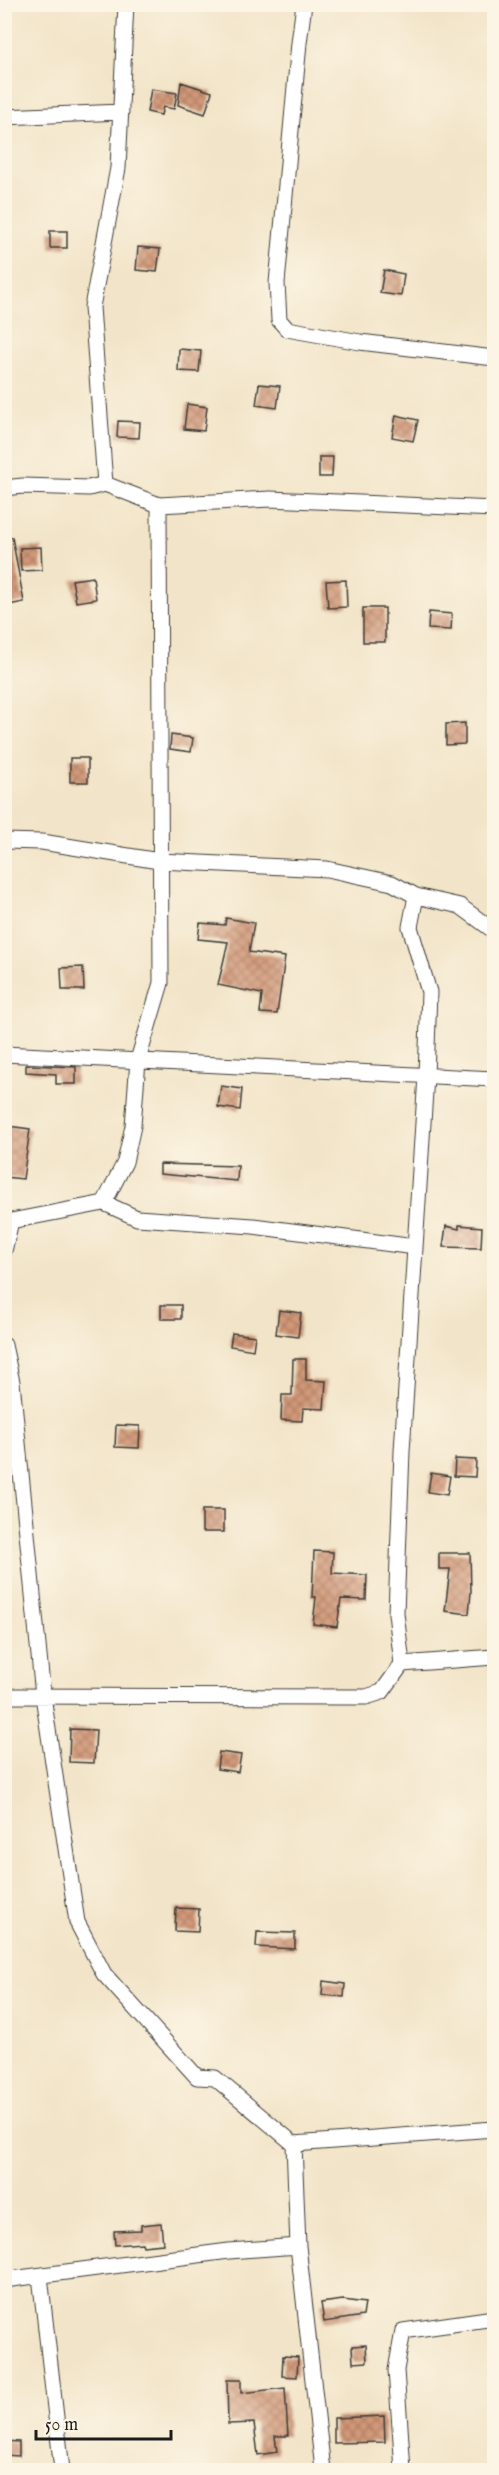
<svg xmlns="http://www.w3.org/2000/svg" width="499" height="2475" font-family="'IM FELL English',serif">
<defs>
<pattern id="building-cross-hatch" width="8" height="8" patternUnits="userSpaceOnUse" patternTransform="scale(1.5)"><rect width="8" height="8" fill="#d29878"/><path d="M0 0l8 8M0 8l8-8" fill="none" stroke="#aa7b62"/></pattern>
</defs>
<rect width="100%" height="100%" fill="#fcf5e5"/>
<filter id="ink" filterUnits="userSpaceOnUse"><feTurbulence type="fractalNoise" baseFrequency=".0167" numOctaves="2"/><feDisplacementMap in="SourceGraphic" scale="12" xChannelSelector="R" yChannelSelector="G"/><feConvolveMatrix kernelMatrix="1 2 1 2 8 2 1 2 1" color-interpolation-filters="sRGB"/></filter>
<filter id="wash" filterUnits="userSpaceOnUse"><feTurbulence type="fractalNoise" baseFrequency=".008" numOctaves="4" result="noise"/><feDisplacementMap in="SourceGraphic" scale="24" xChannelSelector="R" yChannelSelector="G"/><feGaussianBlur stdDeviation="1.35" result="paint"/><feColorMatrix in="noise" values="0 0 0 0 0 0 0 0 0 0 0 0 0 0 0 0 0 1.4 0 .05"/><feComposite in="paint" operator="in"/></filter>
<g filter="url(#wash)">
<rect width="100%" height="100%" fill="#f2e4c8"/>
<g id="blocks">
<!-- building -->
<path fill="url(#building-cross-hatch)" d="M181,82l31,10 -7,22 -27,-9z
M151,89l26,4 -3,16 -11,-2 -2,8 -14,-3z
M50,231h17v17h-17z
M138,247l22,2 -3,23 -21,-2z
M384,270l20,4 -3,22 -21,-3z
M179,349l22,2 -2,21 -21,-1z
M259,384l21,2 -3,22 -21,-3z
M187,404l20,3 -3,24 -20,-2z
M396,415l22,5 -5,21 -21,-4z
M118,421l22,1 -1,16 -22,-1z
M319,457h14l-1,20h-13z
M12,537l12,65 -20,4v-68z
M41,547l1,23 -21,1 -1,-23z
M93,577l3,22 -20,3 -4,-22z
M346,580l1,27 -19,1 -2,-27z
M363,608h22v34h-22z
M429,612l23,2 -1,16 -23,-1z
M465,723v21l-19,1v-21z
M171,735l22,3 -2,14 -21,-3z
M70,758h18v24h-18z
M226,918l28,5 -5,29 36,5 -8,57 -17,-1 2,-19 -44,-9 10,-43 -30,-3 2,-16 25,2z
M83,967l1,23h-22l-1,-22z
M26,1065l50,2v17h-20v-10l-30,-2z
M221,1086l21,3 -2,21 -22,-3z
M8,1126l22,3 -7,50 -19,-2v-26z
M160,1164l78,2 -1,15 -77,-7z
M459,1225l23,2 -1,21 -38,-1 3,-21 13,3z
M161,1305h20v14h-20z
M279,1310l22,3 -3,24 -22,-3z
M232,1333l23,3 -2,14 -23,-4z
M293,1359h13v21l20,1 -2,28 -21,-1 -1,13 -21,-1 1,-25h10z
M116,1425l24,1 -1,22 -24,-1z
M455,1459l21,1 -1,17 -21,-1z
M431,1473l19,3 -3,19 -19,-3z
M202,1510h22v22h-22z
M314,1551l19,1 -1,21 35,2 -1,25 -25,-1 -4,28 -24,-3 3,-27h-4z
M439,1553h31l1,39 -2,22 -24,-3 5,-42h-11z
M70,1729l26,1 -2,33 -25,-1z
M219,1752l22,3 -3,17 -21,-3z
M176,1908l23,1 -1,23 -23,-1z
M257,1932l38,1v16l-39,-2z
M323,1981l22,3 -1,13 -22,-2z
M161,2223l2,21 -20,2 -1,-3 -27,2 -1,-14 27,-1v-5z
M343,2300l22,3 -2,13 -39,6 -3,-19z
M366,2345l1,17 -14,1 -1,-17z
M283,2356l15,1 -1,20 -15,-1z
M227,2380h14v13l44,-5 3,48h-13l2,16 -19,3 -4,-32 -26,1z
M384,2416l1,26 -51,1v-25z
M4,2441l15,1v14l-15,-1z"/>
</g>
</g>
<g filter="url(#ink)">
<use href="#blocks" fill-opacity="0" stroke="#3c3a36" stroke-width="1.5"/>
<g fill="none" stroke-linecap="round" stroke-linejoin="round">
<defs>
<path id="minor" d="M304,4l-5,39 -22,240 2,37 8,9 73,13 134,16
M4,117l117,-5
M105,484l-13,-177 26,-139 8,-164
M4,488l19,-2 66,2 16,-4 54,21 111,-6 224,10
M4,841l38,1 117,19 168,8 65,14 24,13 44,10 34,25
M4,1054l490,25
M104,1203l21,-41 8,-36 5,-66 23,-77 -2,-478
M4,1251l7,-30 93,-18 33,15 116,8 162,21
M4,1345l8,37 31,314 34,226 27,52 93,103 18,1 79,66 200,-15
M402,1664l92,-7
M4,1696l362,1 16,-5 20,-28 -6,-51 6,-162 24,-375 3,-84 -19,-65 6,-31
M294,2144l4,102 25,224
M40,2276l22,194
M4,2280l225,-29 69,-5
M403,2470l-7,-100 7,-39 91,-13"/>
</defs>
<!-- minor casing -->
<use href="#minor" stroke="#3c3a36" stroke-width="17"/>
<!-- minor -->
<use href="#minor" stroke="#fff" stroke-width="15"/>
</g>
</g>
<!-- margin -->
<rect width="499" height="2475" fill="none" stroke="#fcf5e5" stroke-width="24"/>
<!-- scale -->
<path d="M36 2430v9h135v-9" fill="none" stroke="#1c1c1c" stroke-width="3"/>
<text x="45" y="2430" font-size="18" fill="#1c1c1c" stroke="#fcf5e5" stroke-width="4.5" paint-order="stroke">50 m</text>
</svg>
